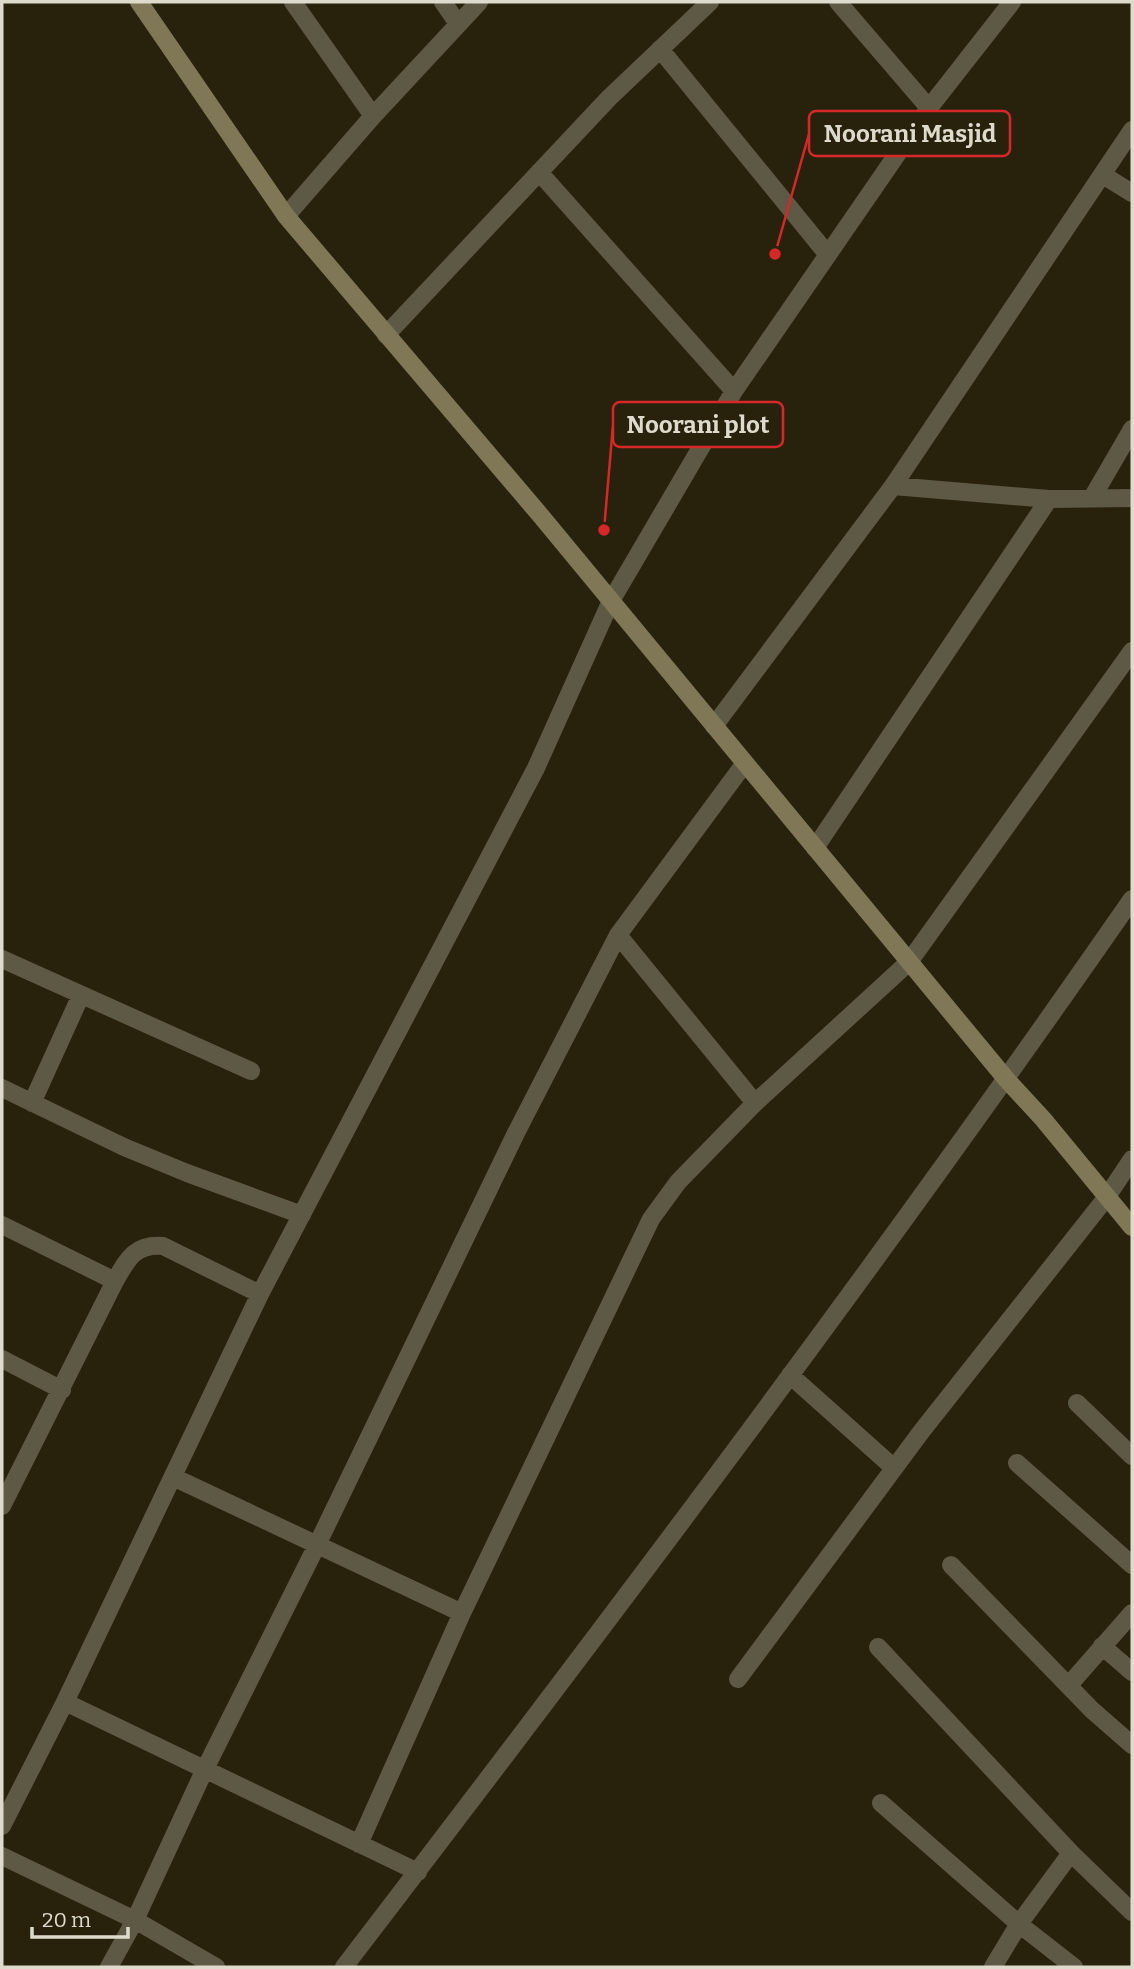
<svg xmlns="http://www.w3.org/2000/svg" width="1134" height="1969" font-family="Bitter,serif">
<rect width="100%" height="100%" fill="#28220d"/>
<g fill="none" stroke-linecap="round" stroke-linejoin="round">
<!-- street -->
<path stroke="#5e5944" stroke-width="18" d="M293,2l80,114
M443,2l15,22
M838,2l91,106
M660,49l168,206
M539,172l195,219
M1103,175l29,18
M286,216l87,-100 106,-114
M386,335l223,-237 101,-96
M893,486l156,13 83,-1
M1092,498l40,-69
M714,726l179,-240 239,-356
M815,848l234,-349
M618,935l137,168
M2,959l249,112
M2,1088l122,59 63,26 115,42
M32,1103l49,-108
M2,1225l113,56
M2,1359l60,31
M790,1375l104,93
M1077,1403l55,53
M1017,1463l115,102
M173,1477l289,136
M2,1506l113,-225c13,-23 20,-37 48,-35l97,48
M951,1565l141,145 40,35
M1102,1646l30,26
M878,1647l193,206 61,59
M738,1679l183,-247 185,-234 26,-39
M1069,1685l63,-72
M65,1702l353,170
M881,1803l138,121 55,43
M2,1826l63,-124 195,-408 276,-526 75,-167 123,-210 195,-283 83,-106
M359,1844l103,-231 189,-394 27,-37 77,-79 154,-141 223,-311
M2,1856l133,64 81,47
M109,1967l26,-47 69,-149 113,-226 199,-412 102,-198 127,-172
M344,1967c269,-351 536,-705 788,-1068
M993,1967l26,-43 52,-71"/>
<!-- secondary -->
<path stroke="#807756" stroke-width="18" d="M139,2l147,214 255,300 466,564 36,39 89,108"/>
</g>
<!-- callouts -->
<path fill="none" stroke="#d62828" stroke-width="2.5" d="M775 254L809 134M604 530L613 425"/>
<g fill="#d62828" stroke="#28220d" stroke-width="2.5">
<circle cx="775" cy="254" r="7"/>
<circle cx="604" cy="530" r="7"/>
</g>
<g fill="#28220d" stroke="#d62828" stroke-width="2.5">
<rect x="809" y="111" width="201" height="45" rx="7"/>
<rect x="613" y="402" width="170" height="45" rx="7"/>
</g>
<g font-size="24" text-anchor="middle" font-weight="bold" fill="#dedbcd">
<text x="910" y="142">Noorani Masjid</text>
<text x="698" y="433">Noorani plot</text>
</g>
<!-- border -->
<rect width="1134" height="1969" fill="none" stroke="#dedbcd" stroke-width="7"/>
<!-- scale -->
<path d="M32 1927v10h96v-10" fill="none" stroke="#dedbcd" stroke-width="3.5"/>
<text x="42" y="1927" font-size="21" fill="#dedbcd" stroke="#28220d" stroke-width="5" paint-order="stroke">20 m</text>
</svg>
